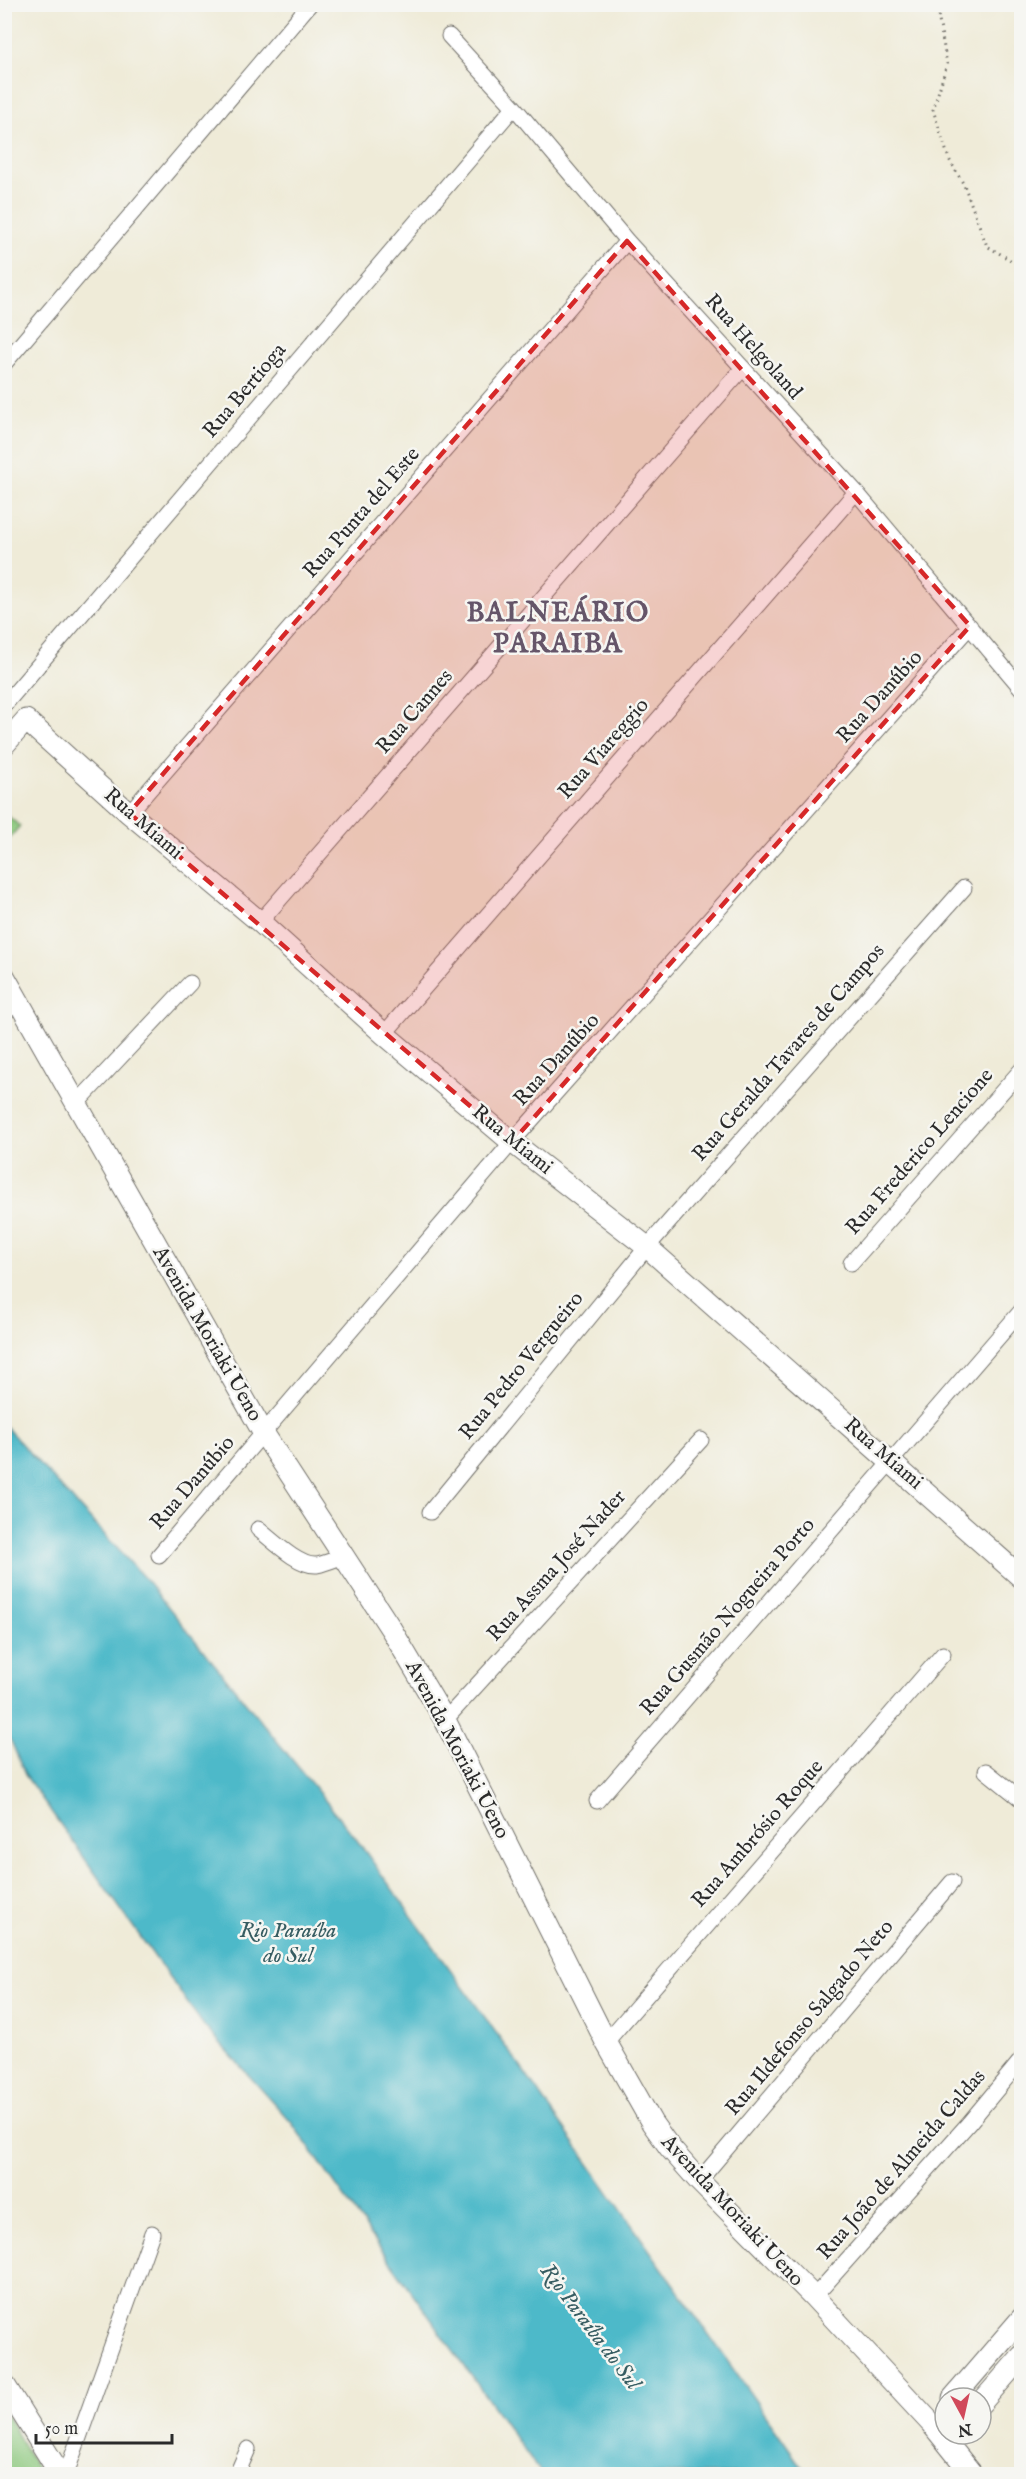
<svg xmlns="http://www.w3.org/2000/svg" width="1026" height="2479" font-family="'IM FELL English',serif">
<rect width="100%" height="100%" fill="#f6f6f2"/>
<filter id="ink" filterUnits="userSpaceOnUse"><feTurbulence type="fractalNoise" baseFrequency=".0167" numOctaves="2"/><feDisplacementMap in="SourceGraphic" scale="12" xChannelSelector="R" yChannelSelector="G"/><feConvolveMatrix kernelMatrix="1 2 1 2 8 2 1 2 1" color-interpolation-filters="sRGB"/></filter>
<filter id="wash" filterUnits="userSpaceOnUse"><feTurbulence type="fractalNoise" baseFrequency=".008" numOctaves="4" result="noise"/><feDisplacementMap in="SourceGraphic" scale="24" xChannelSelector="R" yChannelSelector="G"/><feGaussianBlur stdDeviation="1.35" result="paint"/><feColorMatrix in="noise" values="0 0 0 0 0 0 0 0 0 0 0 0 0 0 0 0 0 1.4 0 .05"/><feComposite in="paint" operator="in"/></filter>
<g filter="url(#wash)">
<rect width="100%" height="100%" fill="#efebd8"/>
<!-- green -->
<path fill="#8cc87e" stroke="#5c7a54" stroke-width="1.5" d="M4,813l16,13 -15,17h-1z
M4,2412h1l35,62h-35z"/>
<!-- water -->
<path fill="#4eb9c9" stroke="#3c727a" stroke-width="1.5" d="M5,1426l143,156 206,254 166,230 287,408h-266l-250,-352 -87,-96 -179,-251 -20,-49z"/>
</g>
<g filter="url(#ink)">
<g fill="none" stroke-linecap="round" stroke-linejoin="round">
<defs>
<path id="street" d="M449,36l65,71 113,134 229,251 166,197
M4,364l306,-360
M7,702l507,-595
M129,813l498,-572
M260,922l483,-554
M4,1014l14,-14
M384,1034l472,-542
M77,1103l113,-120
M851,1263l171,-194
M430,1512l217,-265 317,-359
M258,1529c14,11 41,38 59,36 9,-2 18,-6 27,-9
M159,1555l353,-413 458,-516
M445,1720l256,-280
M986,1771l36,29
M597,1801l425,-491
M606,2042l337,-388
M699,2181l253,-299
M814,2297l155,-174 53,-64
M66,2474l86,-241
M237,2474l11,-25"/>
<path id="secondary" d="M4,745l22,-25 103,93 131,109 124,112 128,108 135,105 375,331
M4,976l260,458 127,195 54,91 161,322 46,81 18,25 29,33 115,116 117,126 41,51
M4,2384l56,90
M953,2398l69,-80
M981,2403l41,-47"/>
</defs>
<!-- street casing -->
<use href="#street" stroke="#706e68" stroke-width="17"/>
<!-- secondary casing -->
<use href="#secondary" stroke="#706e68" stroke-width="23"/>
<!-- path -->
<path stroke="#706e68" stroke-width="3" stroke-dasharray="1.5 4.5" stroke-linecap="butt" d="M936,4l11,60 -14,46 16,49 15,26 23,61 35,21"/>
<!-- street -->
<use href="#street" stroke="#fff" stroke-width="15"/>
<!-- secondary -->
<use href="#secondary" stroke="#fff" stroke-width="21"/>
</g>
</g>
<!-- marked area -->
<path fill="#d62828" fill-opacity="0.2" stroke="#d62828" stroke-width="4.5" stroke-dasharray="12 8" stroke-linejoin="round" d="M627,241l343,385 -458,516 -383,-329z"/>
<g text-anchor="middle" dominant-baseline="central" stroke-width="5" stroke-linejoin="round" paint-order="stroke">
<!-- street labels -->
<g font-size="21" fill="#2b2b2b" stroke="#f6f6f2">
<text transform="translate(753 347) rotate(48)">Rua Helgoland</text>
<text transform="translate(245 391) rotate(-50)">Rua Bertioga</text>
<text transform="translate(362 513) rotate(-49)">Rua Punta del Este</text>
<text transform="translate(880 697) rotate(-48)">Rua Danúbio</text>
<text transform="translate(415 712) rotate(-49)">Rua Cannes</text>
<text transform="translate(604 749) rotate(-49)">Rua Viareggio</text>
<text transform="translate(143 824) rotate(41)">Rua Miami</text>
<text transform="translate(789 1053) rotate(-49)">Rua Geralda Tavares de Campos</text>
<text transform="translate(557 1060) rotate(-48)">Rua Danúbio</text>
<text transform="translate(512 1140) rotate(39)">Rua Miami</text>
<text transform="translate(920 1152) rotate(-49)">Rua Frederico Lencione</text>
<text transform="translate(207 1334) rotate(60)">Avenida Moriaki Ueno</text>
<text transform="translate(522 1366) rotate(-51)">Rua Pedro Vergueiro</text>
<text transform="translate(883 1454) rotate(41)">Rua Miami</text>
<text transform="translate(193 1483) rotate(-49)">Rua Danúbio</text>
<text transform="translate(557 1566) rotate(-48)">Rua Assma José Nader</text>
<text transform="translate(728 1617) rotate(-49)">Rua Gusmão Nogueira Porto</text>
<text transform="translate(457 1750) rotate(62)">Avenida Moriaki Ueno</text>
<text transform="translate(758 1834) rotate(-49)">Rua Ambrósio Roque</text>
<text transform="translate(810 2018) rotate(-50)">Rua Ildefonso Salgado Neto</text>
<text transform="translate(902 2165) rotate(-49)">Rua João de Almeida Caldas</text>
<text transform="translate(732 2211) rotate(47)">Avenida Moriaki Ueno</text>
</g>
<!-- water labels -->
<g font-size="22" font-style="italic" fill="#375d62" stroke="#f6f6f2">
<text x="288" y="1931">Rio Paraíba<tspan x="288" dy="25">do Sul</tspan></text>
<text transform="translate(590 2327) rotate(53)">Rio Paraíba do Sul</text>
</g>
<!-- district labels -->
<g font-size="27" font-weight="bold" letter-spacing="1.5" fill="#655569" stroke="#f6f6f2">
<text x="558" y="614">BALNEÁRIO<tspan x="558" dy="31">PARAIBA</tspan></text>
</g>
</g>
<!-- margin -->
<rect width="1026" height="2479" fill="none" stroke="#f6f6f2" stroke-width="24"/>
<!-- north arrow -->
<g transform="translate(963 2416) rotate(172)"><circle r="28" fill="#f6f6f2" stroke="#a5a5a2" stroke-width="1.5"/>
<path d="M0-4.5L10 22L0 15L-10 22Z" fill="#d1495b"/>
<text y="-9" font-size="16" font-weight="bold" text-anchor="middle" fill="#2b2b2b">N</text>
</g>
<!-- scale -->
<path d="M36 2434v9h136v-9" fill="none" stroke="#2b2b2b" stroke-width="3"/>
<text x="45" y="2434" font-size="18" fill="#2b2b2b" stroke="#f6f6f2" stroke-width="4.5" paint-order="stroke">50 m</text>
</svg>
